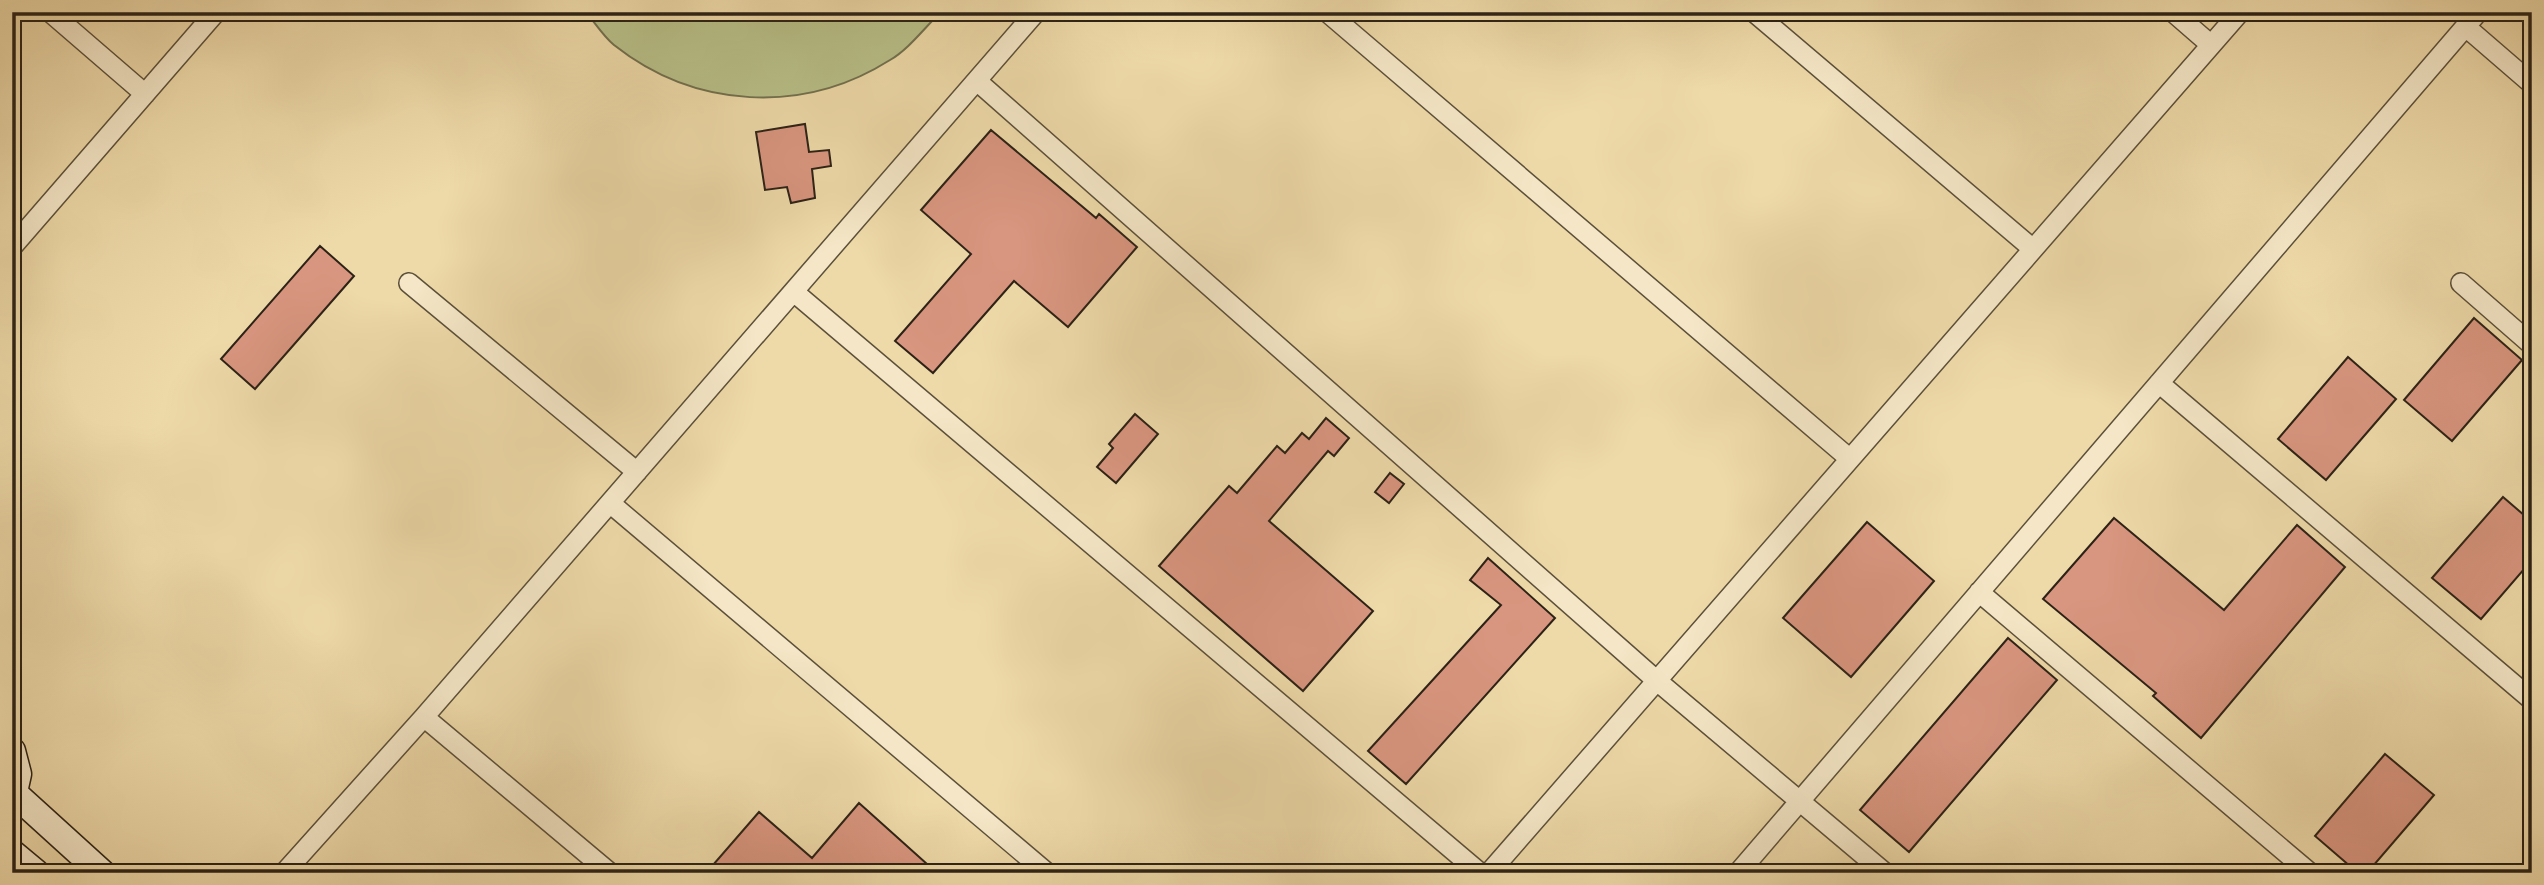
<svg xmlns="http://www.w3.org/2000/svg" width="2544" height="885" font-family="'IM FELL DW Pica',serif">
<rect width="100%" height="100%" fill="#eed9a8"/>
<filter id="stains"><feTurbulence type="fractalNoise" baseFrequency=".00286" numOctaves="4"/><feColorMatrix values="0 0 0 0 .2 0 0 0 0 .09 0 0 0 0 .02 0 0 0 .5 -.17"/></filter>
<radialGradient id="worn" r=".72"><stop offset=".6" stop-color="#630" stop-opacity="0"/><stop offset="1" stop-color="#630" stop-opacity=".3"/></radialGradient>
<!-- green -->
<path fill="#b8bf88" stroke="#72704f" stroke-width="2" d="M586,12h355c-16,15 -32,37 -51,48 -87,55 -195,49 -276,-15 -10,-8 -19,-22 -28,-33z"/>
<!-- building -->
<path fill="#d8957f" stroke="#2c2216" stroke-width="2" d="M805,124l4,28 20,-2 2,16 -19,3 3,29 -24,5 -4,-16 -22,3 -9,-58z
M991,130l105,88 3,-4 38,33 -69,80 -54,-46 -81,92 -38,-32 76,-87 -50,-44z
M320,246l34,30 -99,113 -34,-30z
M2474,318l48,42 -70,81 -48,-41z
M2348,357l48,42 -70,81 -48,-41z
M1135,414l23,20 -42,49 -19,-16 16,-19 -4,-4z
M1326,418l23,20 -15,18 -6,-5 -59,70 104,90 -70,80 -144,-125 70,-80 8,7 40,-47 8,7 17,-20 7,6z
M1390,473l14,11 -15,19 -14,-11z
M2503,497l29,25v38l-51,59 -49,-41z
M2114,518l110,92 73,-85 48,42 -144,171 -48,-42 3,-3 -113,-94z
M1867,522l67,59 -83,96 -68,-59z
M1488,558l67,60 -149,166 -38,-33 133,-146 -31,-25z
M2008,638l49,42 -148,172 -49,-42z
M2385,754l49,41 -67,78h-9l-43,-37z
M859,803l78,70h-231l53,-61 53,46z"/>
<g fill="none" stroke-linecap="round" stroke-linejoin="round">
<defs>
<path id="street" d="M50,12l95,82
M1327,12l523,447
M1754,12l279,237
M2173,12l38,33
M2466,27l66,57
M977,81l679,599 229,193
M12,247l204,-235
M409,283l228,189
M2461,283l71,62
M794,292l686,581
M2159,383l373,317
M610,503l437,370
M1979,592l331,281
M424,717l186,156
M284,873l140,-156 612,-705
M1489,873l751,-861
M1738,873l740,-861"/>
<path id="secondary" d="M12,751l6,23 -6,27
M15,794l87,79
M12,853l24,20"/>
</defs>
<!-- street casing -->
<use href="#street" stroke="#5c503a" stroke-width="22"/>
<!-- secondary casing -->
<use href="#secondary" stroke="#2c2216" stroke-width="29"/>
<!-- street -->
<use href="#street" stroke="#f4e6c6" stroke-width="19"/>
<!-- secondary -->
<use href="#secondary" stroke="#f4e6c6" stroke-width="26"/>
</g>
<!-- margin -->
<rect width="2544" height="885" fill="none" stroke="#eed9a8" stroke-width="42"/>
<rect x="14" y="14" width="2516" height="857" fill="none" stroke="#2c2216" stroke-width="3.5"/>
<rect x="21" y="21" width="2502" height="843" fill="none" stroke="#2c2216" stroke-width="2"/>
<rect width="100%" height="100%" filter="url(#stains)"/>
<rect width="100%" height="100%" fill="url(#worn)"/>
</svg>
